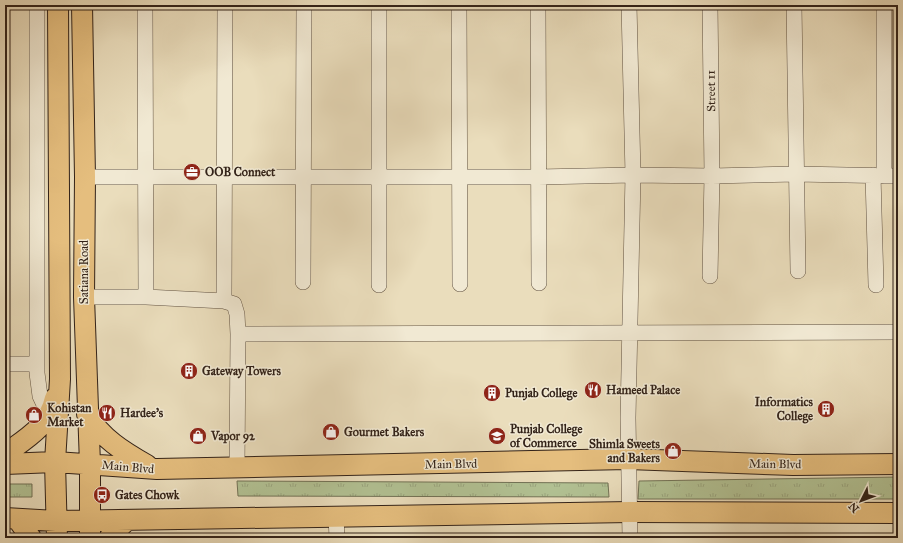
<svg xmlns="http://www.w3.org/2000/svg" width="903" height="543" font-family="'IM FELL Great Primer',serif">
<defs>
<pattern id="grass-tufts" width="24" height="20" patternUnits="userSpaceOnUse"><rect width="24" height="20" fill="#b2c294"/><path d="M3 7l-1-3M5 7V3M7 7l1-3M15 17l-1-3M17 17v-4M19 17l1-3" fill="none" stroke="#9aa67f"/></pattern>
</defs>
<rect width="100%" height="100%" fill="#eaddbc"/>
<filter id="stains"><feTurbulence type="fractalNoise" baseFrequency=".005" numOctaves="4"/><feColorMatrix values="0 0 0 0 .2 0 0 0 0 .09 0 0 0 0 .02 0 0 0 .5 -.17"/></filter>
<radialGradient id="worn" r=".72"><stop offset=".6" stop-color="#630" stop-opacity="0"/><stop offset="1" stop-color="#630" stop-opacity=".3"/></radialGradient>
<!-- grass -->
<path fill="url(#grass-tufts)" stroke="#727256" d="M898,477v22h-260l1,-18z
M237,481l371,2 1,14 -371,-1z
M5,484h27v13h-27z"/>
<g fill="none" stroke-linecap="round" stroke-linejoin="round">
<defs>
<path id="minor" d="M37,5v368l3,23 9,19
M145,5l1,292
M379,5v280
M459,5l1,279
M538,5l1,278
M629,5l4,170 -5,243 2,120
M710,5l2,171 -2,100
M794,5l4,266
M884,5v171
M873,175l3,110
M85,177h453l95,-2 79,1 84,-2 102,2
M303,282l1,-277
M84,297h62l78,4 10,3 3,10 1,20 -1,135
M224,301l1,-296
M238,334l660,-2
M5,364h32
M336,517l1,21"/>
<path id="major" d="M82,5l3,172 -1,120 6,167v74
M87,414c14,24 37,38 60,51
M5,454c22,-16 44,-28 50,-56
M5,464l50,-2 102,7 471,-10 165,6 105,-1
M5,518l51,3 574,-9 268,1
M18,520l13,18
M57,538l-2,-76 5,-83 -2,-374
M109,538l18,-18"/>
</defs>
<!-- minor casing -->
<use href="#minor" stroke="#615242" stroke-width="16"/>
<!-- major casing -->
<use href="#major" stroke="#332319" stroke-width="22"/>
<!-- minor -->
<use href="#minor" stroke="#f1e9d3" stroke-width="15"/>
<!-- major -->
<use href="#major" stroke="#e5be7e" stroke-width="20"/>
</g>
<!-- icons -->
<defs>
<symbol id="office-disc" viewBox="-11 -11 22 22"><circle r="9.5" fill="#8f2418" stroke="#f1e9d3"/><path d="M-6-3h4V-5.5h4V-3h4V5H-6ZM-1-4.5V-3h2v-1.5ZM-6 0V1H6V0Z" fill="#fff"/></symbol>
<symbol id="building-disc" viewBox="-11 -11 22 22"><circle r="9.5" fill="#8f2418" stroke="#f1e9d3"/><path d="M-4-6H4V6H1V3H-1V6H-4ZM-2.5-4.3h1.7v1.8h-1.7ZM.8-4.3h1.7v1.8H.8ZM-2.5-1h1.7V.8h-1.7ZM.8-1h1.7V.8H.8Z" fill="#fff"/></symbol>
<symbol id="restaurant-disc" viewBox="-11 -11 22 22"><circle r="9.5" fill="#8f2418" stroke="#f1e9d3"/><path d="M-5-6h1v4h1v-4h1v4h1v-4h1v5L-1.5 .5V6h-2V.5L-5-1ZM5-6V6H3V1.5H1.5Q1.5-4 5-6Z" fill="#fff"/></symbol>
<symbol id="shop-disc" viewBox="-11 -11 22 22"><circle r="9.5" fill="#8f2418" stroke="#f1e9d3"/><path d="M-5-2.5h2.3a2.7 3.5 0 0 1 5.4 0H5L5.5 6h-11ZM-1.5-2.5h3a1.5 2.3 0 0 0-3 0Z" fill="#fff"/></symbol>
<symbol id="university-disc" viewBox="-11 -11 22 22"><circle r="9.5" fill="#8f2418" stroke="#f1e9d3"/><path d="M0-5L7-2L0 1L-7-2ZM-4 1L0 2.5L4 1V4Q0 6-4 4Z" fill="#fff"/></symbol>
<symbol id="bus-disc" viewBox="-11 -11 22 22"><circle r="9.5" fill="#8f2418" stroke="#f1e9d3"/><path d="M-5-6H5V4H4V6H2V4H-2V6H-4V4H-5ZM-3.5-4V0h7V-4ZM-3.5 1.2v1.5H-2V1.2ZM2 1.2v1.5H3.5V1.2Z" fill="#fff"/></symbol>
</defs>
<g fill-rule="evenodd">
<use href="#office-disc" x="182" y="162" width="20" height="20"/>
<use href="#building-disc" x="179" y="361" width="20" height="20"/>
<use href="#restaurant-disc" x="583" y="380" width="20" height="20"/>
<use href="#building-disc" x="482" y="383" width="20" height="20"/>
<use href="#building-disc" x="816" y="399" width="20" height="20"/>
<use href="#restaurant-disc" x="97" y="403" width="20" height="20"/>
<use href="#shop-disc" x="24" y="405" width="20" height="20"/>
<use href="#shop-disc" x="321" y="422" width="20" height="20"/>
<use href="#shop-disc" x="188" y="426" width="20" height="20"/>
<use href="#university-disc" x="487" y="426" width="20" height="20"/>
<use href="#shop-disc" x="663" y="441" width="20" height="20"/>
<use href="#bus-disc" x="92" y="485" width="20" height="20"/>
</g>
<g text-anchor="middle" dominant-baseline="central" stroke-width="3" stroke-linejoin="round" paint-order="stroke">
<!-- street labels -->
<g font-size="12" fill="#332319" stroke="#f1e9d3">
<text transform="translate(711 91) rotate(-91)">Street 11</text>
<text transform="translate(84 272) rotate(-90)">Satiana Road</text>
<text transform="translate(451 464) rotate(-1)">Main Blvd</text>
<text transform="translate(775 464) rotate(1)">Main Blvd</text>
<text transform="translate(128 467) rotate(5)">Main Blvd</text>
</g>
<!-- poi labels -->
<g font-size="12" font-weight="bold" fill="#332319" stroke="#f1e9d3" text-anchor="start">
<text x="205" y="172">OOB Connect</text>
<text x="202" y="371">Gateway Towers</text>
<text x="606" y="390">Hameed Palace</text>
<text x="505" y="393">Punjab College</text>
<text x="813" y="402" text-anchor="end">Informatics<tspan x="813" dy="14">College</tspan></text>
<text x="47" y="408">Kohistan<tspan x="47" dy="14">Market</tspan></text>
<text x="120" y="413">Hardee's</text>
<text x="510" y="429">Punjab College<tspan x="510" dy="14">of Commerce</tspan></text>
<text x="344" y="432">Gourmet Bakers</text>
<text x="211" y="436">Vapor 92</text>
<text x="660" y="444" text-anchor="end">Shimla Sweets<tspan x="660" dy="14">and Bakers</tspan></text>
<text x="115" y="495">Gates Chowk</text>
</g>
</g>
<!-- margin -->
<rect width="903" height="543" fill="none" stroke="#eaddbc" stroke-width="20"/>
<rect x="6" y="6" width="891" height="531" fill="none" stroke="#332319" stroke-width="2"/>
<rect x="10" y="10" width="883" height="523" fill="none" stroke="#332319"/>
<!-- north arrow -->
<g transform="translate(861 501) rotate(228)" stroke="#f1e9d3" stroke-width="3" paint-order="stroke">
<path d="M0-3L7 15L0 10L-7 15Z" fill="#332319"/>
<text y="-6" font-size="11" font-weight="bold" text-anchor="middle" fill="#332319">N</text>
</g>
<rect width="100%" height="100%" filter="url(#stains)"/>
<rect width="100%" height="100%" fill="url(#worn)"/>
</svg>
